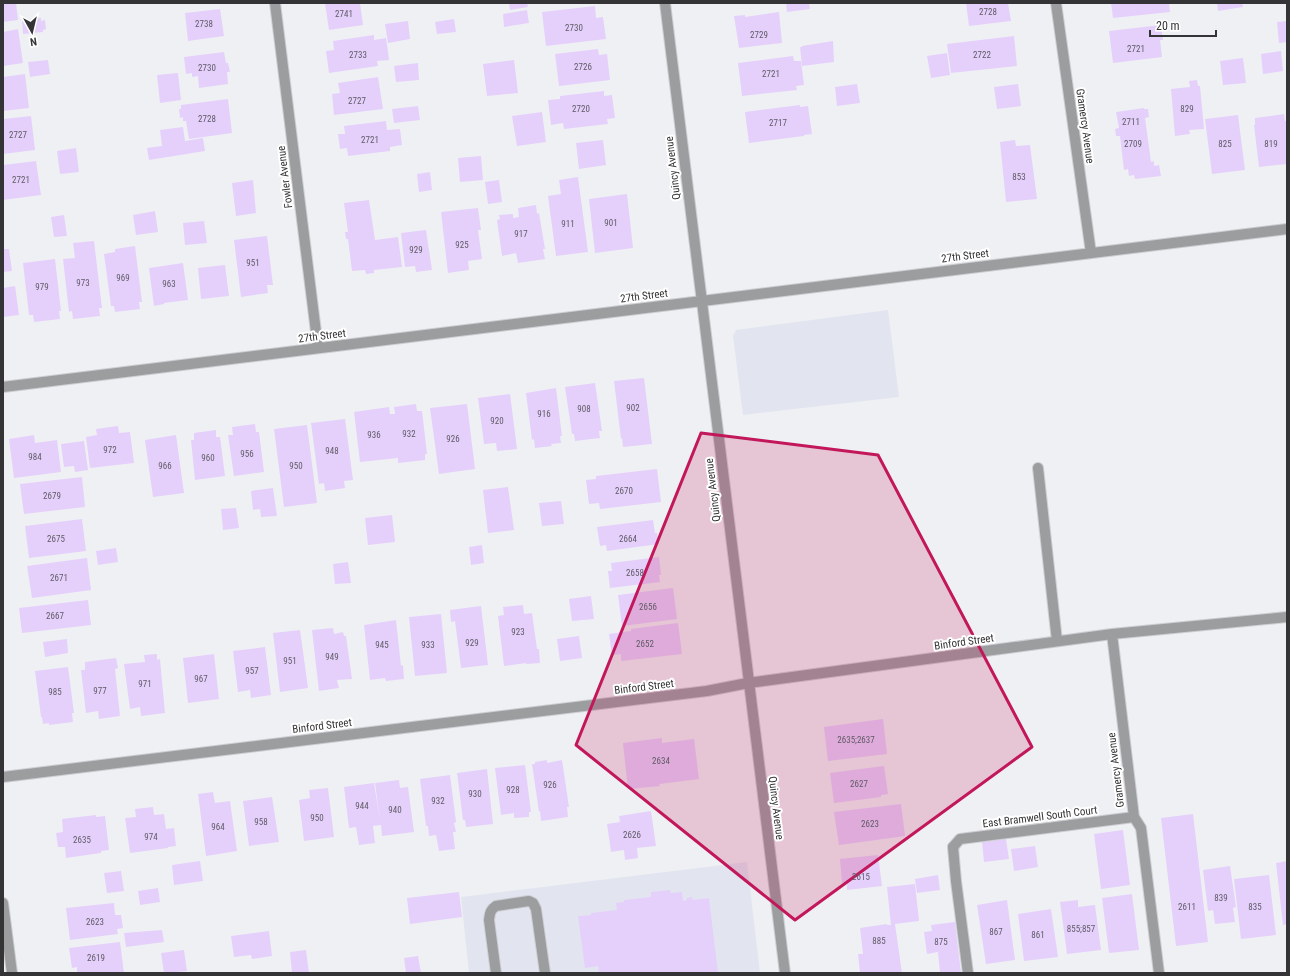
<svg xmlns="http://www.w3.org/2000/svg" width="1290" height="976" font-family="'Roboto Condensed',sans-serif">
<rect width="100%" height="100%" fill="#eff0f4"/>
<!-- built -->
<path fill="#e2e5f0" d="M888,310l11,87 -156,18 -10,-79 3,-6z
M747,862l13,111h-291l-8,-76z"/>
<!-- building -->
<path fill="#e5d0fb" d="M3,3h13l2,17 -15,2z
M325,3h35l3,22 -34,5z
M509,3h18l1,4 -18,3z
M786,3h23l1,6 -23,3z
M966,3h42l3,18 -42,5z
M1111,3h58l1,9 -57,6z
M1217,3h25l1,4 -25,4z
M595,6l1,12 7,-1 3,22 -60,7 -4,-34z
M220,9l4,27 -36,5 -3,-28z
M527,10l2,13 -25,4 -1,-13z
M779,12l3,31 -43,5 -5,-32 11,-1v2z
M41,18v3l4,-1 1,9 -3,1v2l-20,2 -1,-13z
M454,19l2,13 -19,2 -2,-12z
M408,21l2,18 -22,4 -3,-19z
M1287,21v21l-8,1 -2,-21z
M1161,25l2,15h-3l2,17 -49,6 -4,-32z
M18,29l5,34 -20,3v-34z
M374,35v5l12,-2 3,22 -12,1 1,5 -49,7 -3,-22 8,-1 -1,-9z
M1014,36l3,30 -66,7 -4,-29z
M833,41l1,21 -32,4 -2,-19h2v-1z
M598,49l1,6 8,-1 3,26 -51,6 -4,-32z
M1281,51l2,20 -20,3 -2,-20z
M224,52l2,11h2l2,9h-3l1,12 -29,4 -1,-12 -6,1v-4l-6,1 -2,-17z
M947,53l3,22 -19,3 -4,-22z
M793,56l1,5h7l3,24 -8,1 1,4 -55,6 -4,-33z
M1243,58l3,25 -23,2 -3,-24z
M48,60l2,14 -20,3 -2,-15z
M514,60l4,33 -31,3 -4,-32z
M418,63l1,17 -23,2 -2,-16z
M178,73l3,27 -21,3 -3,-28z
M25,74l4,34 -26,3v-34z
M378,77l5,32 -49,6 -2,-21 8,-1 -2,-10z
M1197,80l1,6h2l4,43 -15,1 1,4 -15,2 -4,-47 19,-2 -1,-6z
M857,84l3,19 -23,3 -2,-19z
M1018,84l3,22 -24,3 -3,-22z
M604,91v5l8,-1 3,23 -8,1 1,5 -44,5 -1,-6 -12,2 -3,-25 12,-1v-3z
M228,99l4,34 -43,6 -3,-18h-3v-4l-3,1 -1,-9h2v-4z
M800,105v2l8,-1 4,28 -8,1v1l-55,7 -4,-31z
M418,106l2,14 -26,3 -2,-14z
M1144,108v1h4l1,8 -4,1 6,44 3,-1v5l5,-1 2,11 -26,3 -1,-4 -5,1 -1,-7 -4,1 -4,-34h-4l-1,-7 4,-1 -3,-16z
M542,112l4,30 -29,4 -5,-30z
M1284,114l1,7h2v43l-28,3 -5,-42h1v-7z
M1238,115l7,55 -33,4 -7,-55z
M31,116l4,34 -32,4v-35z
M386,121l1,9 13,-1 2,16 -12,2v4l-42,5 -1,-8 -7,1 -2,-15h7l-1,-8z
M183,127l2,14 18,-3 2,13 -56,9 -2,-12 15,-2 -2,-16z
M603,140l3,25 -27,4 -3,-26z
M1015,140l1,6 14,-1 7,54 -31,3 -6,-60z
M76,148l3,24 -19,2 -3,-23z
M481,156l2,24 -23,2 -2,-24z
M36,161l5,34 -38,5v-35z
M430,172l2,18 -13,2 -2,-18z
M578,177l10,75 -32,4 -8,-60 13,-2 -2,-14z
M253,180l3,33 -20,3 -4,-33z
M499,180l3,22 -14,2 -3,-22z
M627,194l6,54 -38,5 -6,-54z
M369,200l6,40 23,-3 4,30 -28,3v3l-8,1 -1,-4 -13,1 -4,-32h-2l-1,-7h3l-4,-29z
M536,205l1,9 2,-1 6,36h-2l2,10 -27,4 -2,-10 -14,3 -5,-36 3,-1 -1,-4 14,-1v4l6,-1 -1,-9z
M478,208l3,22h-3l4,29 -14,2 1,9 -21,3 -7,-61z
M155,211l3,21 -22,3 -3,-20z
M64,215l3,21 -13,1 -3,-20z
M204,221l3,22 -22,2 -2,-22z
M426,230l6,40 -16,2 -1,-6 -10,1 -4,-34z
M267,236l6,49h-6l1,8 -27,4 -7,-57z
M94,241l8,67h-3l1,8 -27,3 -1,-8 -3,1 -6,-53 12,-1 -2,-15z
M135,246l7,56h-3l1,7 -25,3 -1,-6h-3l-7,-52 11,-2v-3z
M3,249h6l3,22 -9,1z
M55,259l6,52h-2l1,8 -26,3 -1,-7h-4l-6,-52z
M183,263l5,37 -24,3v1l-10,2 -5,-38z
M225,265l4,31 -28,3 -3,-31z
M15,286l4,29 -16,2v-29z
M644,378l8,66 -29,3 -1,-9 -1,1 -7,-58z
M595,383l7,48h-3l1,7 -25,3 -1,-7h-2l-7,-47z
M556,388l6,48h-2l1,7 -10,1 1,2 -17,2 -1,-9 -2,1 -6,-47z
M510,394l7,55 -20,2 -1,-8 -12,1 -6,-46z
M416,404l1,7h5l5,43h-2v6l-27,3v-5l-38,4 -6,-50 35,-5 1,7h5l-1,-7z
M467,404l8,65 -36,5 -9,-66z
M345,419l8,61 -9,1 1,7 -20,3 -1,-8 -5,1 -8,-61z
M255,424l1,8h3l5,40 -30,4 -6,-41h5l-1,-8z
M307,425l10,78 -33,4 -10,-78z
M118,426l1,7 11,-1 4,31 -44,5 -4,-31 11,-2 -1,-6z
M216,430v7h4l5,39 -30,4 -4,-40h3v-7z
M34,435l1,8 22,-3 4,32 -47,6 -5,-39z
M176,435l8,58 -31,4 -8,-57z
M84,441l4,29 -13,2 -1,-6 -10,1 -3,-23z
M657,469l4,33 -61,7 -1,-6 -10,1 -3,-24 10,-1v-3z
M82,477l3,30 -61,7 -4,-30z
M508,487l6,43 -26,3 -5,-43z
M273,488l4,28 -16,1 -1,-8 -7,1 -2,-19z
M561,501l3,23 -22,2 -3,-23z
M236,508l3,20 -16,2 -2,-21z
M392,515l3,27 -27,3 -3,-27z
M82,519l4,32 -57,7 -4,-32z
M653,520l2,13h2l2,11 -52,7 -1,-6 -6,1 -3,-19z
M482,545l2,18 -13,2 -2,-18z
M116,548l2,14 -20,3 -2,-14z
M659,557l2,18h-2l1,7 -50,6 -2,-17h4l-1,-8z
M87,558l4,32 -59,8 -5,-32z
M348,562l3,21 -16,1 -2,-20z
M673,588l4,31 -55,7 -4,-31z
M591,596l3,23 -22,2 -3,-22z
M88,600l3,25 -69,8 -3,-25z
M523,605l1,9 8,-1 5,36h2l1,14 -14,1v-1l-22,3 -6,-50 6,-1 -1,-8z
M481,606l7,59 -27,3 -6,-47 -4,1 -1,-12z
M441,614l6,59 -32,3 -6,-59z
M396,620l5,46 2,-1 1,14 -18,2 -1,-3 -15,2 -6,-55z
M678,623l4,31 -61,7v-7l-9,1 -3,-21 22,-3v-2z
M333,628l1,6 9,-2 1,4h2l6,43 -15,1 2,8 -20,3 -7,-61z
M300,630l8,58 -28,4 -7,-59z
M579,636l3,22 -22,3 -3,-22z
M67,639l1,14 -23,4 -2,-15z
M265,647l6,48 -20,3 -1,-8 -12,2 -5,-41z
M157,654v6l3,-1 5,54 -24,3 -1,-9 -10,2 -6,-45 21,-2 -1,-7z
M214,654l5,45 -31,4 -5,-45z
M116,658l2,10 -3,1 5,47 -21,3 -1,-8 -12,2 -5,-43h4v-8z
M68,667l6,46h-2l1,9 -24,3v-2l-6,1 -1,-7h-1l-6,-46z
M883,719l4,35 -59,7 -4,-34z
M662,738v5l32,-4 5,40 -40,5 1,2 -32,3 -5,-46z
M547,760v3l15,-3 7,47h-2l1,10 -27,4 -1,-10 -1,1 -7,-48h3v-2z
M525,765l6,47h-2v5l-15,1v-5l-13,2 -6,-47z
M884,766l4,28 -7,1v2l-47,6 -4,-30z
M487,769l6,55 -27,3 -1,-7h-2l-6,-47z
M450,775l6,47 -2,1 2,9h-3l2,17 -16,2 -3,-16 -7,1 -1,-10h-2l-6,-47z
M399,780l1,8 8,-1 6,45 -32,4 -1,-11 -8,1 2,17 -16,2 -3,-18 -7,1 -5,-41 30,-4 6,37 -5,-37z
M328,788l6,49 -30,4 -5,-41 11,-2 -1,-8z
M213,792l2,11 15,-2 7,50 -31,5 -8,-62z
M272,797l7,45 -30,4 -6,-45z
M901,804l4,32 -66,9 -5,-33z
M153,807l1,8 10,-1 2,15 8,-1 2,18 -8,1v1l-38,5 -5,-35 11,-1 -1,-8z
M651,811l5,35 -19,2 1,10 -13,2 -1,-10 -13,2 -4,-28 13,-2 -1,-6z
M1193,814l15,128 -32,4 -15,-128z
M96,815v2l9,-1 4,34 -8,1v2l-35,5 -1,-11h-7l-2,-14 7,-1 -1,-13z
M1123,830l7,55 -29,4 -7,-55z
M1006,839l3,20 -25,3 -2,-20z
M1035,846l3,21 -24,4 -3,-22z
M878,855l4,31 -35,4v-8l-5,1 -2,-24z
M200,861l3,20 -29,4 -2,-20z
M1287,861v63l-4,1 -7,-62z
M1230,866l6,41 -3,1 2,14 -20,2 -2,-14 -5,1 -5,-41z
M121,871l3,20 -17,2 -3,-20z
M938,875l2,15 -23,3 -2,-14z
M1269,875l7,60 -35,4 -7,-60z
M915,884l4,37 -24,3 7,49h-42l-2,-19h5l-3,-26 27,-4v1h4l-4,-38z
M158,888l2,14 -20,3 -2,-14z
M670,890l1,3 11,-1 1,9 4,-1v-2l5,-1 1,3 16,-2 9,75h-119l-1,-7 -13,2 -7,-52 13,-1v-2l26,-3 -1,-7 8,-1v-2l27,-3v-5z
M459,892l3,25 -52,7 -3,-26z
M1132,894l7,56 -30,3 -7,-55z
M1007,900l8,60 -29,4 -9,-59z
M1078,900v7l17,-2 6,45 -34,4 -7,-52z
M114,903l1,12h6l2,13 -6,1 1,5 -48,6 -4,-32z
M1051,909l7,48 -34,4 -6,-47z
M955,922l6,51h-21l-2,-21 -11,2 -3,-22 8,-1 -1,-6z
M162,930l2,12 -38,5 -2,-14z
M269,931l3,25 -20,3 -1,-4 -17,2 -3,-21z
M120,942l4,31h-47v-6l-5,1 -3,-20z
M184,950l3,21 -23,2 -3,-20z
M306,950l3,23h-17l-2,-21z
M418,956l3,17h-15l-2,-15z"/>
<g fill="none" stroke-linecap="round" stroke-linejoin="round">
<defs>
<path id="service" d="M953,847l3,34 12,92
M496,973l-7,-53c1,-7 1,-10 7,-14l33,-5 4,2 3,6 9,64"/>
<path id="minor" d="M275,3l43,345
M665,3l120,970
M1056,3l35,250
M3,387l1284,-158
M1038,468l19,173
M1112,634l22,183 7,11 18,145
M3,777l704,-86 41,-8 364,-49 175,-17
M953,847l7,-8 174,-22
M3,903l9,70"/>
</defs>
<!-- service casing -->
<use href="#service" stroke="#cdced2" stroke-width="12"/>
<!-- minor casing -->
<use href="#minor" stroke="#cdced2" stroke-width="12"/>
<!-- service -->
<use href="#service" stroke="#9c9d9f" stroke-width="10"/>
<!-- minor -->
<use href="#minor" stroke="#9c9d9f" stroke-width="10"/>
</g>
<!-- marked area -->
<path fill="#c2185b" fill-opacity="0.2" stroke="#c2185b" stroke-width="3" stroke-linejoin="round" d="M701,433l177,22 154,292 -237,173 -219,-175z"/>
<g text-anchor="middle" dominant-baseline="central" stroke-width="4" stroke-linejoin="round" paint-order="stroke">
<!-- number labels -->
<g font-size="9" fill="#605b67">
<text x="988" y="12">2728</text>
<text x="344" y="14">2741</text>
<text x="204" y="24">2738</text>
<text x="574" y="28">2730</text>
<text x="759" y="35">2729</text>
<text x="1136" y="49">2721</text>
<text x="358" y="55">2733</text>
<text x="982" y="55">2722</text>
<text x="583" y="67">2726</text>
<text x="207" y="68">2730</text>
<text x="771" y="74">2721</text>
<text x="357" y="101">2727</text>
<text x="581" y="109">2720</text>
<text x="1187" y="109">829</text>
<text x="207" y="119">2728</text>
<text x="1131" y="122">2711</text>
<text x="778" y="123">2717</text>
<text x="18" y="135">2727</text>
<text x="370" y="140">2721</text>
<text x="1133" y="144">2709</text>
<text x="1225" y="144">825</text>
<text x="1271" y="144">819</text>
<text x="1019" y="177">853</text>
<text x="21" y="180">2721</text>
<text x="611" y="223">901</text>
<text x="568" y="224">911</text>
<text x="521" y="234">917</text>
<text x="462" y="245">925</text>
<text x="416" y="250">929</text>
<text x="253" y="263">951</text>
<text x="123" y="278">969</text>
<text x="83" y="283">973</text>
<text x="169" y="284">963</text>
<text x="42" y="287">979</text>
<text x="633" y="408">902</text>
<text x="584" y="409">908</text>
<text x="544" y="414">916</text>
<text x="497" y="421">920</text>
<text x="409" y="434">932</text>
<text x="374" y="435">936</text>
<text x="453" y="439">926</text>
<text x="110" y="450">972</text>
<text x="332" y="451">948</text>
<text x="247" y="454">956</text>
<text x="35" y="457">984</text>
<text x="208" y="458">960</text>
<text x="165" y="466">966</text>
<text x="296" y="466">950</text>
<text x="624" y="491">2670</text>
<text x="52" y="496">2679</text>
<text x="56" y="539">2675</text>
<text x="628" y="539">2664</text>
<text x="635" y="573">2658</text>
<text x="59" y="578">2671</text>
<text x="648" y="607">2656</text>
<text x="55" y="616">2667</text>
<text x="518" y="632">923</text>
<text x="472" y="643">929</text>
<text x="645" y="644">2652</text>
<text x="382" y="645">945</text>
<text x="428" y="645">933</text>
<text x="332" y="657">949</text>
<text x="290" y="661">951</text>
<text x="252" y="671">957</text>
<text x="201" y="679">967</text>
<text x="145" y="684">971</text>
<text x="100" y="691">977</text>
<text x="55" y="692">985</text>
<text x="856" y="740">2635;2637</text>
<text x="661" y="761">2634</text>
<text x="859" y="784">2627</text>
<text x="550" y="785">926</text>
<text x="513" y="790">928</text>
<text x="475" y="794">930</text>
<text x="438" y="801">932</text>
<text x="362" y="806">944</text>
<text x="395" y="810">940</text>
<text x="317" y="818">950</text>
<text x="261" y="822">958</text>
<text x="870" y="824">2623</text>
<text x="218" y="827">964</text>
<text x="632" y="835">2626</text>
<text x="151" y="837">974</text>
<text x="82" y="840">2635</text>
<text x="861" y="877">2615</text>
<text x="1221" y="898">839</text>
<text x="1187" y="907">2611</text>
<text x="1255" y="907">835</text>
<text x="95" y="922">2623</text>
<text x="1081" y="929">855;857</text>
<text x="996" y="932">867</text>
<text x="1038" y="935">861</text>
<text x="879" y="941">885</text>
<text x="941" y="942">875</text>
<text x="96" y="958">2619</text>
</g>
<!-- street labels -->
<g font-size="11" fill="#343436" stroke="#fff">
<text transform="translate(1085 126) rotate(82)">Gramercy Avenue</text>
<text transform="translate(673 168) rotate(-97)">Quincy Avenue</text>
<text transform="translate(285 177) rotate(-97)">Fowler Avenue</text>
<text transform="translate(965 256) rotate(-7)">27th Street</text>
<text transform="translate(644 296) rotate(-7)">27th Street</text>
<text transform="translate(322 336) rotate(-7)">27th Street</text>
<text transform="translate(713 490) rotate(-97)">Quincy Avenue</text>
<text transform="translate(964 642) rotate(-8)">Binford Street</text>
<text transform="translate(644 687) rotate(-7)">Binford Street</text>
<text transform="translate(322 726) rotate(-7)">Binford Street</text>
<text transform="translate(1116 770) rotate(-97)">Gramercy Avenue</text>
<text transform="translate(776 808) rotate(83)">Quincy Avenue</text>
<text transform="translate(1040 817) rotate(-7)">East Bramwell South Court</text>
</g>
</g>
<!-- border -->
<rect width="1290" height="976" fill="none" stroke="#343436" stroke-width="8"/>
<!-- north arrow -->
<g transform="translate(32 32) rotate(172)" stroke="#ffffff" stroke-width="3" paint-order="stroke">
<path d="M0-3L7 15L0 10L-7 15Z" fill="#343436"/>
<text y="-6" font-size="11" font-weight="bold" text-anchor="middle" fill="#343436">N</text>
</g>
<!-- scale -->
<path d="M1150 30v6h66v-6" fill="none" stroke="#343436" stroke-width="2"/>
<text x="1156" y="30" font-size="12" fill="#343436" stroke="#ffffff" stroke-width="3" paint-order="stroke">20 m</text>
</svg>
